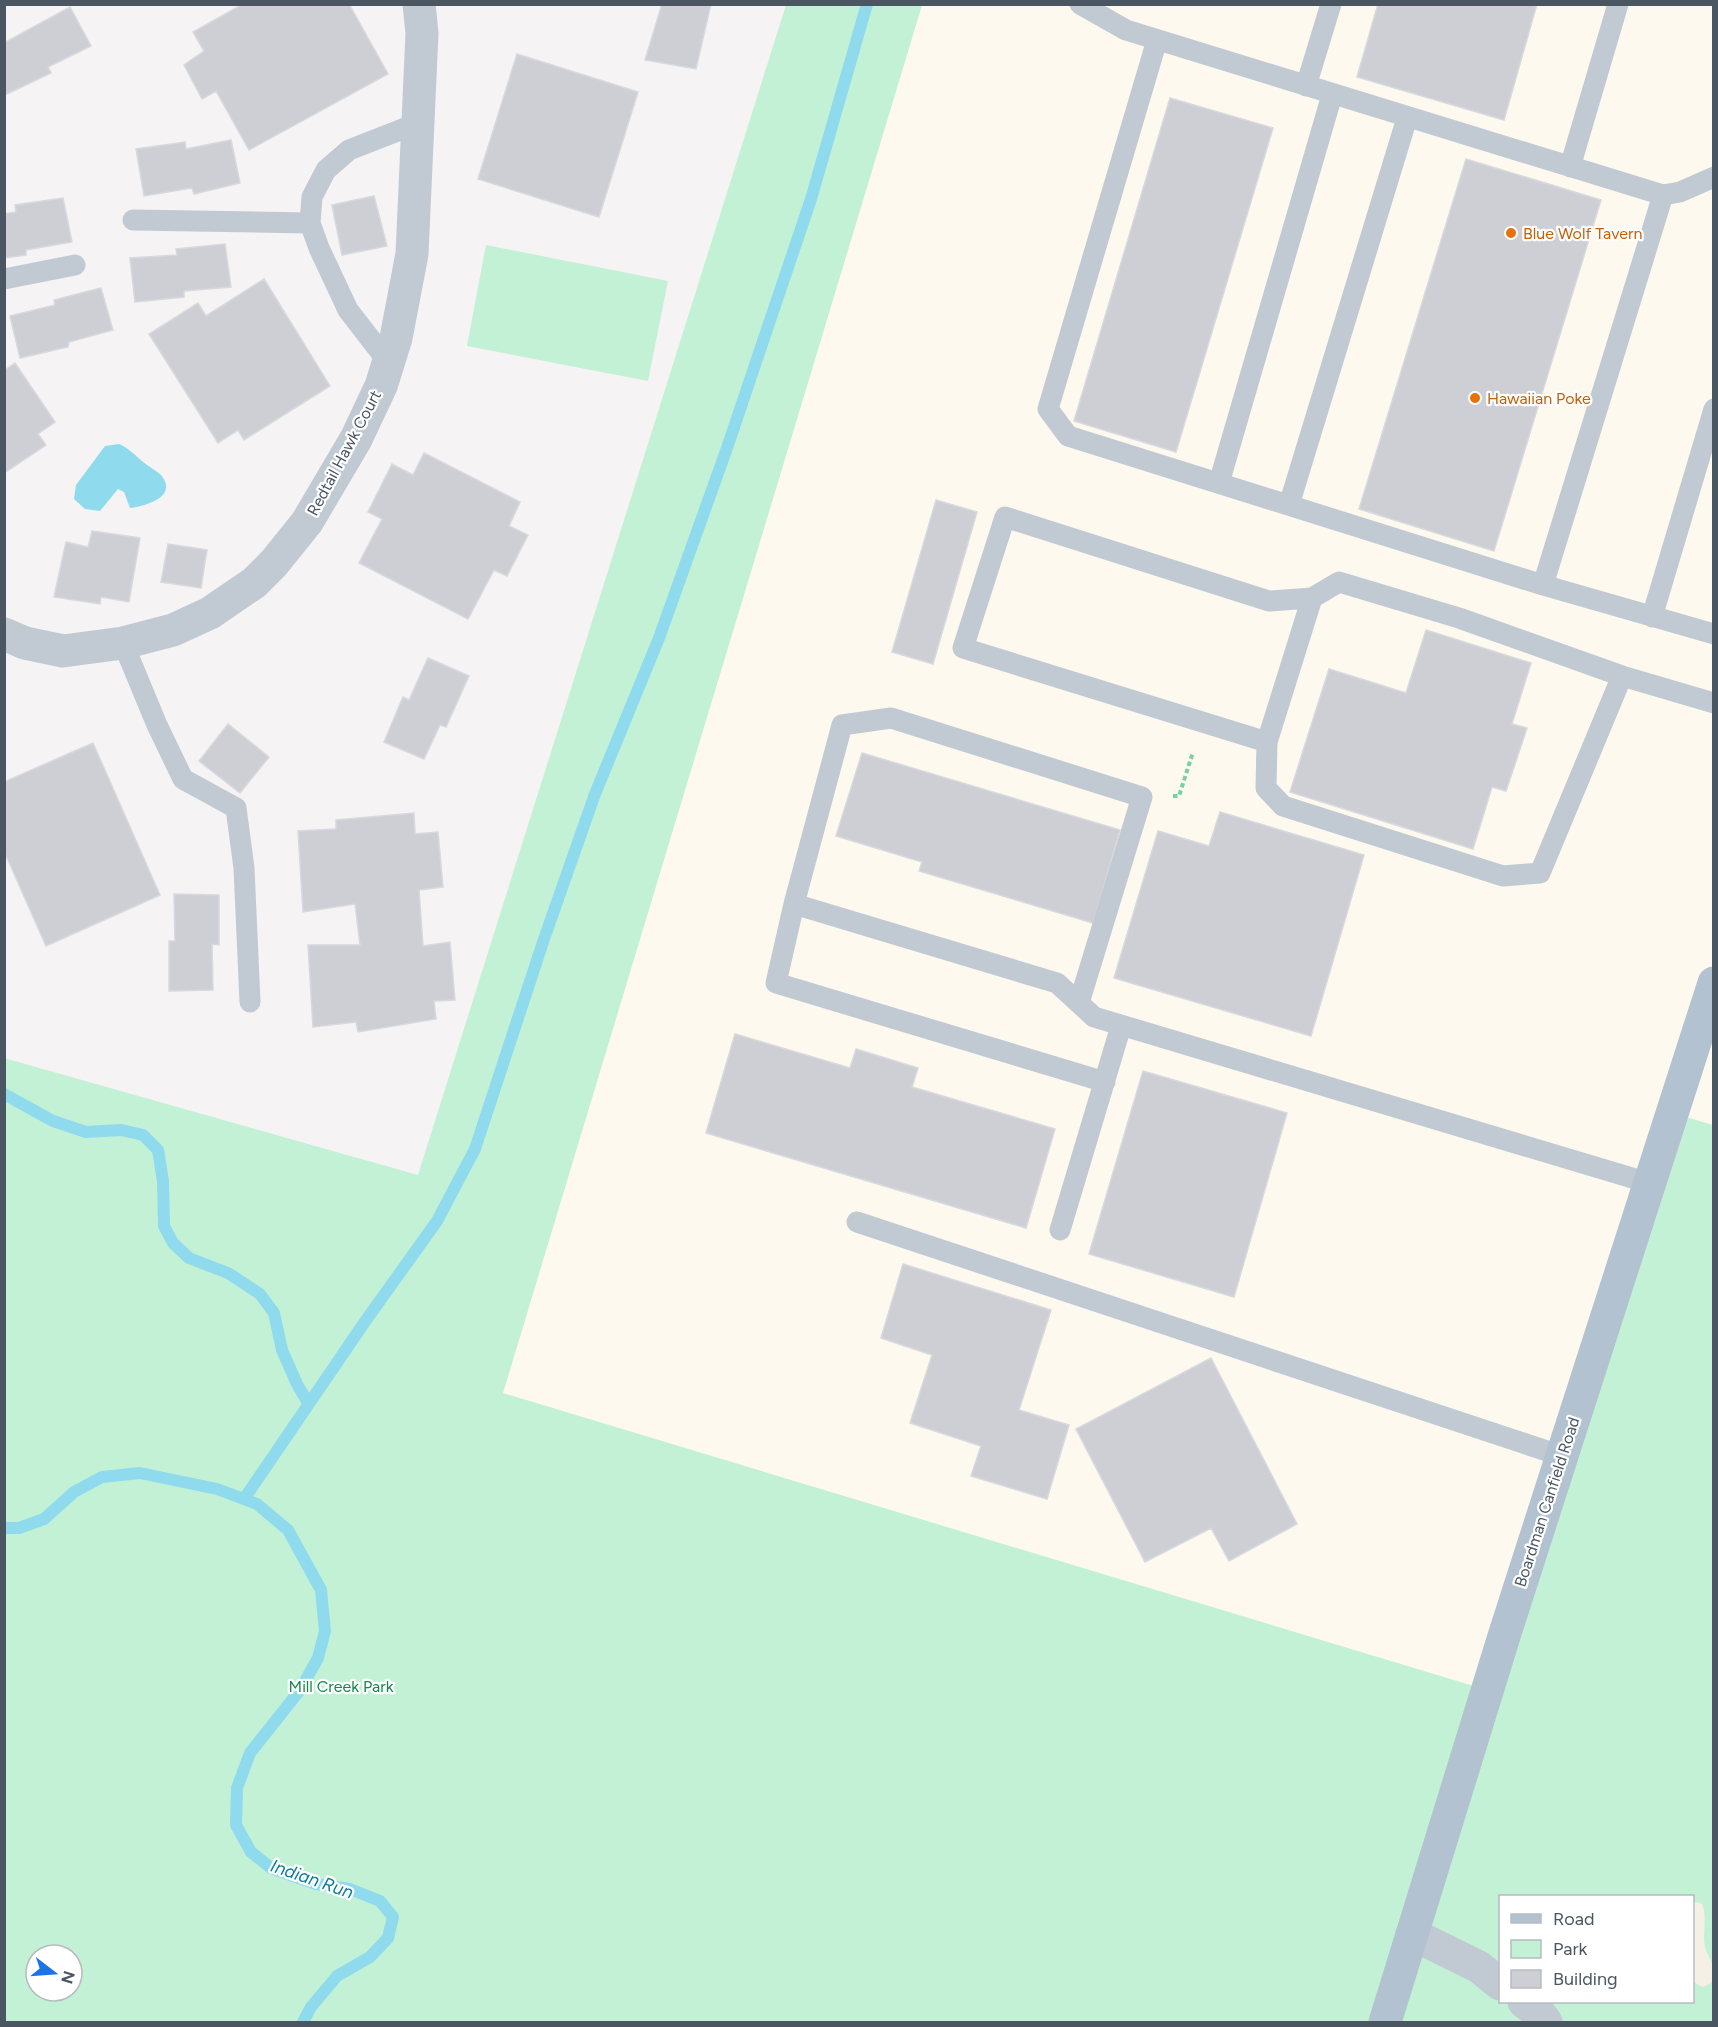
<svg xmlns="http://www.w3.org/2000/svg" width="1718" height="2027" font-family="Figtree,sans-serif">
<rect width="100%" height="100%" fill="#f5f3f3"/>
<!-- commercial -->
<path fill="#fdf9ef" d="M922,5h791v1120l-40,-12 -186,578 -984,-298z"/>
<!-- green -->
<path fill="#c3f1d5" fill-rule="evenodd" d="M786,5h136l-419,1388 984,297 185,-577 41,12v897h-1708l-1,-964 414,117zM1500,1896h192v106h-192zM36,1955h36v36h-36z
M486,245l182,36 -20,100 -181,-35z"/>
<!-- sand -->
<path fill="#f5f0e5" d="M1692,1901l10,3c6,14 0,29 3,43 3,11 12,19 8,31 -1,6 -6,7 -10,9l-10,-5z"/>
<!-- water -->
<path fill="#90daee" d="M119,444c9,4 15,10 23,17 5,5 14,9 19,14 18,22 -16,31 -31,33l-6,-16 -6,-3 -18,22 -15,-2 -11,-10 2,-14 29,-39z"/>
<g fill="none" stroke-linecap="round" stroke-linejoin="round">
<!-- stream -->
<path stroke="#90daee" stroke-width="12" d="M4,1094l49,27 33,11 35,-2 22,5 15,15 5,31 1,45 9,17 16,15 39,15 32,21 14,19 8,37 15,34 11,19
M244,1499l120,-176 73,-102 38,-72 69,-210 51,-145 64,-156 68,-190 84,-249 56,-195
M4,1528h15l25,-9 30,-27 28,-15 38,-4 77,16 40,15 31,26 33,60 4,41 -7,27 -18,32 -50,63 -13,35 -1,37 15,27 20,16 45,16 34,5 30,12 13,16 -5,21 -18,19 -33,19 -26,31 -8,15"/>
</g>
<!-- building -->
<path fill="#cdcfd5" stroke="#d7d9de" stroke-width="1.5" d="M243,4h106l39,70 -139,76 -33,-59 -14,8 -18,-34 20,-14 -11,-19z
M662,4h49l-15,65 -51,-9z
M1378,4h159l-33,116 -147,-43z
M70,7l21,39 -43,21 3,6 -44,21 -3,-5v-46z
M517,54l121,38 -39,125 -121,-38z
M1170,98l103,30 -97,324 -102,-31z
M231,140l9,43 -46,11 -2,-6 -48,8 -8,-47 49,-7 1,7z
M1466,159l135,41 -107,351 -135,-42z
M374,196l13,50 -45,9 -10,-50z
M63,198l9,44 -46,8v5l-22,3v-44l12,-2 -1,-7z
M225,244l6,43 -47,4v6l-49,5 -5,-44 47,-3 -1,-6z
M264,279l66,107 -86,54 -6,-10 -20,13 -69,-109 49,-31 8,13z
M101,288l12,42 -44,12 -1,5 -48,11 -10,-42 45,-11 -1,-5z
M15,363l40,59 -17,12 8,11 -42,28v-102z
M424,453l96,49 -11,24 19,9 -21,41 -13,-6 -26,49 -109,-56 23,-44 -14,-7 24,-48 21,11z
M936,500l41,12 -44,152 -41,-12z
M92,531l48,7 -11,64 -28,-5 -1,7 -46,-7 12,-55 22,5z
M168,544l39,6 -6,38 -40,-6z
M1426,630l105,33 -19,61 15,4 -21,63 -14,-4 -19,62 -183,-57 39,-123 77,24z
M428,658l41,18 -23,51 -6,-2 -16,34 -40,-17 19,-45 6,3z
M228,724l41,33 -29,36 -41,-32z
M93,743l67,152 -114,51 -42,-95v-69z
M862,753l258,77 -27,93 -174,-52 3,-9 -86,-26z
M1220,812l144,43 -53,181 -197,-58 44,-147 51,15z
M414,813l1,21 23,-2 5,55 -24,3 4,56 27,-4 5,58 -21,1 2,18 -78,13 -2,-10 -43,5 -5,-82h52l-5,-41 -52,8 -5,-81 38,-2v-9z
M174,894l45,1v50l-7,-1 1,46 -44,1v-50h6z
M735,1034l115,34 6,-19 62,19 -6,19 143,42 -29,99 -320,-95z
M1143,1071l144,42 -53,184 -145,-43z
M903,1264l148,46 -32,100 50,15 -22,74 -76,-23 10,-30 -71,-23 22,-68 -51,-17z
M1211,1358l86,166 -68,37 -18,-33 -66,34 -69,-133z"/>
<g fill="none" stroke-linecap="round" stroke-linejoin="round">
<!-- path -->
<path stroke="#7ad0a6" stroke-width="4" stroke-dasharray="4.5 3" stroke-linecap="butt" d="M1173,796h6l14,-44"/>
<!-- service -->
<path stroke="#c1cad2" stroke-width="21" d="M1080,4l46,26 537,165 17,-3 34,-15
M1157,40l-109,369 20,27 475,149 171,49
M1306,86l25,-82
M1570,167l48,-163
M133,220l177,3
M4,279l71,-14
M389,363l-41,-53 -29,-62 -9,-25 2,-26 14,-27 23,-20 69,-27
M1219,483l113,-388
M1289,505l118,-387
M1543,585l120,-390
M1312,598l-45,144 -1,46 17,18 220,70 37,-3 82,-197
M1652,617l62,-208
M123,643l34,82 26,54 53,29 8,60 6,134
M1267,742l-304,-94 42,-131 264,84 43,-3 27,-16 120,36 163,58 92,27
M794,904l263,79 37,34 555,166
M1079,1003l63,-206 -251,-79 -49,7 -48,179 -18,79 329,99
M857,1222l705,234
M1060,1230l61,-204"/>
<!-- minor -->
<path stroke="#c1cad2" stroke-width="33" d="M4,634l21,9 38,8 60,-8 50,-13 37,-17 44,-30 20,-20 33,-41 49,-83 25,-53 15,-48 16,-84 10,-221 -3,-29
M1412,1934l67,33 21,17
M1524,2002l15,11 7,9"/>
<!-- primary -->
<path stroke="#b3c2d1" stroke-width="33" d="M1385,2022l120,-389 209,-650"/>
</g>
<!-- markers -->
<g fill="#e8710a" stroke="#fff" stroke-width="2">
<circle cx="1511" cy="233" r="6"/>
<circle cx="1475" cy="398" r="6"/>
</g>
<g text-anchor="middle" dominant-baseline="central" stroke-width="4.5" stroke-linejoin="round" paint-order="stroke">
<!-- food labels -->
<g font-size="16" fill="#c56008" stroke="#fff" text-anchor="start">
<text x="1523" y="233">Blue Wolf Tavern</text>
<text x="1487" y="398">Hawaiian Poke</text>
</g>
<!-- street labels -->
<g font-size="16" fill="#4a5661" stroke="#fff">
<text transform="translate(344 453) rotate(-62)">Redtail Hawk Court</text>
<text transform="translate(1547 1502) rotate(-72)">Boardman Canfield Road</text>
</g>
<!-- park labels -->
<g font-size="16" fill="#17864f" stroke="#fff">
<text x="341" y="1686">Mill Creek Park</text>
</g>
<!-- water labels -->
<g font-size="18" font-style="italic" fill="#0c7c9b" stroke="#fff">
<text transform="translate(312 1879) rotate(19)">Indian Run</text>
</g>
</g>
<!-- border -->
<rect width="1718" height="2027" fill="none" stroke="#4a5661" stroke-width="12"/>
<!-- legend -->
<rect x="1499" y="1895" width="195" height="108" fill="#ffffff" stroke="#b7bbc0" stroke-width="1.5"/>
<rect x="1511" y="1914" width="30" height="9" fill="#b3c2d1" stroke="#b7bbc0" stroke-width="1.5"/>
<text x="1553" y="1925" font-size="18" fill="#4a5661">Road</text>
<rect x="1511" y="1940" width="30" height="18" fill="#c3f1d5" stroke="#b7bbc0" stroke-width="1.5"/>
<text x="1553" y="1955" font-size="18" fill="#4a5661">Park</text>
<rect x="1511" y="1970" width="30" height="18" fill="#cdcfd5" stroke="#b7bbc0" stroke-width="1.5"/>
<text x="1553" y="1985" font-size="18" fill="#4a5661">Building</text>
<!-- north arrow -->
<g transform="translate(54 1973) rotate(107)"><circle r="28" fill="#ffffff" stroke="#b7bbc0" stroke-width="1.5"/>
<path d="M0-4.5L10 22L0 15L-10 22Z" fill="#1a73e8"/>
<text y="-9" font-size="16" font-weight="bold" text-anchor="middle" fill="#4a5661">N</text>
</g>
</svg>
